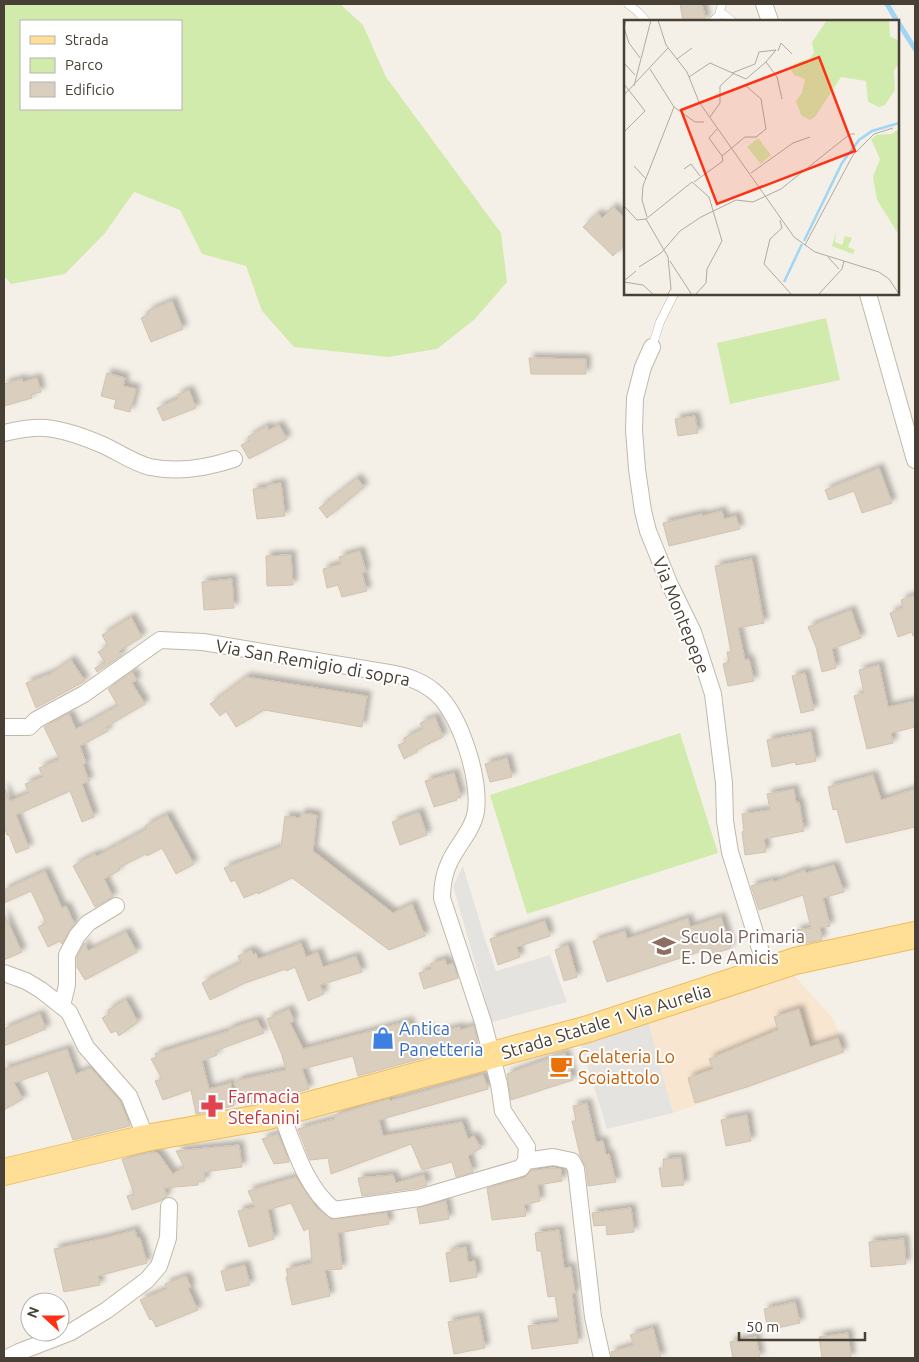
<svg xmlns="http://www.w3.org/2000/svg" width="919" height="1362" font-family="Ubuntu,sans-serif">
<defs>
<filter id="shadow"><feDropShadow dx="4.5" dy="-4.5" stdDeviation="2.5" flood-color="#0004"/></filter>
</defs>
<rect width="100%" height="100%" fill="#f5f0e7"/>
<!-- commercial -->
<path fill="#f8e6d1" d="M794,975l40,45 11,33 -172,60 -25,-92z"/>
<!-- green -->
<path fill="#d1ebad" fill-rule="evenodd" d="M4,4h336l23,21 23,52 115,156 6,49 -32,37 -38,30 -49,8 -94,-10 -32,-36 -16,-45 -44,-12 -22,-44 -46,-18 -29,41 -40,41 -54,10 -7,-8zM21,21h160v88h-160z
M826,318l14,62 -110,24 -13,-61z
M680,733l38,120 -191,61 -37,-119z"/>
<!-- parking -->
<path fill="#e5e3df" d="M463,866l21,70 12,35 54,-16 17,47 -75,20 -39,-136z
M648,1021l25,92 -66,16 -27,-87z"/>
<g fill="none" stroke-linecap="round" stroke-linejoin="round">
<!-- stream -->
<path stroke="#a0d5f5" stroke-width="5" d="M887,4l10,17
M898,22l17,27"/>
</g>
<!-- building -->
<path fill="#dacebf" stroke="#d2c3ae" filter="url(#shadow)" d="M680,4h22l4,17h-23z
M613,207l12,11v26l-12,12 -30,-29 15,-14 4,5z
M172,301l11,28 -32,13 -10,-24 8,-4 -1,-3z
M529,358l57,1v15h-55z
M107,373l18,5 -2,8 13,3 -6,23 -16,-4 2,-8 -15,-4z
M37,378l4,14 -10,2 1,4 -28,8v-22l18,-5 1,3z
M189,390l7,18 -33,13 -6,-13 21,-9 -1,-4z
M695,416l3,17 -20,3 -3,-17z
M279,425l8,14 -38,20 -8,-14 9,-4 -2,-4 19,-11 2,4z
M879,468l13,35 -30,10 -8,-22 -25,9 -4,-10z
M357,478l7,9 -37,31 -8,-10z
M281,483l4,33 -28,3 -4,-30 14,-1v-3z
M722,511l2,8 12,-3 4,13 -71,17 -6,-23 39,-9v2z
M360,551l6,21 -4,1 5,18 -25,6 -4,-12 -11,3 -4,-19 18,-5 -2,-7z
M291,555l2,30 -26,1 -1,-30z
M752,559l12,64 -26,5 7,32 4,-1 5,22 -26,5 -5,-22 6,-2 -2,-10h4l-16,-86z
M232,579l2,29 -30,2 -2,-28z
M915,595v41h-2l-1,-4 -14,5 -8,-24 13,-5 -2,-8z
M851,610l10,28 -29,11 4,19 -14,4 -6,-25 -8,-20z
M131,617l11,20 -23,14 3,4 -25,17 -2,-4 10,-6 -7,-10 10,-6 -6,-11z
M71,660l14,21 -49,27 -10,-25 24,-9z
M879,665l9,42 27,-6v26l-24,6 2,10 -26,6 -13,-53 10,-3 -5,-23z
M132,672l5,8 -5,3 13,21 -39,23 2,4 -28,15 6,17 -3,2 6,16 -7,3 12,33 -12,5 -12,-31 -54,24 13,33 -13,5 -7,-18h-2l-3,-8v-40l6,14 19,-8 -4,-9 18,-7 -4,-9 19,-8 1,-2 -15,-31 25,-13 7,15 42,-23 -10,-17z
M805,673l9,37 -13,3 -9,-37z
M246,677l121,19 -5,31 -98,-17 -28,17 -10,-16 -6,5 -10,-12z
M435,717l8,20 -27,13 1,2 -13,7 -6,-14 8,-3 -2,-4 19,-9 -3,-6z
M811,732l5,29 -20,4 -1,-3 -23,5 -5,-27z
M507,758l5,19 -22,5 -5,-18z
M454,773l7,24 -5,1 1,2 -23,7 -9,-26z
M873,775l8,25 34,-11v38l-69,16 -9,-34 -4,1 -5,-23z
M794,789l2,14 3,-1 5,29 -40,8 2,13 -21,3 -3,-23 2,-1 -2,-17 28,-4 -3,-16z
M419,812l8,23 -27,10 -8,-23z
M301,813l16,2 -4,36 80,62 19,-9 13,32 -36,14 -97,-72 -34,16v-2l-14,6 -9,-18 -4,2 -7,-14 57,-21 4,-31 15,2z
M167,815l27,49 -18,10 -14,-26 -15,8 -1,-2 -28,14 2,2 -16,9 9,18 -18,10 -22,-41 22,-12 2,2 50,-27 -2,-3z
M834,865l10,27 -21,6 7,28 -10,2 2,12 -24,5 -2,-15 15,-2 -8,-33 -44,15 -8,-24 22,-6 1,2 31,-12 1,3z
M45,871l17,37 4,-2 8,17 -12,21 -2,-3 -12,6 -10,-20 8,-4 -15,-32 -27,12v-13z
M4,914l18,38 -18,8z
M721,917l10,31 -18,6 -2,-6 -104,34 -14,-41 32,-10 2,8 61,-21 2,9z
M545,921l5,15 -33,11 3,10 -22,8 -8,-26z
M126,932l11,20 -52,28 -8,-13v-10l7,-14 4,8z
M301,943l5,14 12,-5 5,15 33,-11 6,16 -42,13 4,9 -16,7 -13,-34 -9,4v-2l-41,14 -35,17 -8,-17 39,-20 -3,-7 13,-6 2,4 3,-1 2,6z
M568,945l9,32 -13,4 -9,-31z
M445,959l2,6 6,-2 5,15 -34,11 -5,-16 12,-4 -1,-5z
M126,1000l12,22 -19,14 -3,-5 -5,2 -9,-15 7,-4 -1,-4z
M289,1009l5,12 -4,2 13,26 106,-28 3,13 18,-5 2,5 28,-7v3l14,-4 4,17 -120,33 -5,-20 -51,13 7,20 -64,16 -11,-22 5,-2v-1l47,-10 -4,-15 -15,-36z
M799,1009l11,38 28,-9 5,14 -96,35 -52,16 -7,-25 25,-9 -4,-10 69,-29 -4,-13z
M40,1014l6,15 -42,17v-17z
M257,1020l7,13 -49,18 2,4 -15,6 7,28 22,-6 3,23 -38,8 -5,-24 -28,10 -8,-19 7,-2 -11,-20 6,-2 -2,-3 74,-23v-2z
M67,1049l9,25 15,-6 29,33 10,25 -57,14 -25,-69 -34,12 9,16 -19,11v-45l2,4z
M565,1053l8,27 -62,20 -4,-26z
M483,1075l5,14 -109,31 4,16 79,-14 6,17 6,-3 7,12 -13,8 5,16 -17,5 -4,-15 -30,8 -11,-26 -80,30 -3,-16 -18,2 -12,-31 37,-10 -1,-3 30,-10 25,-7 1,2z
M587,1103l9,39 7,-1 3,14 3,-1 7,28 -28,4 -2,-18 -6,-13 -8,-34h4l-3,-15z
M747,1115l4,26 -25,5 -5,-26z
M278,1134l9,22 2,6 -15,2 -12,-25z
M239,1145l3,22 -38,5 1,9 -7,1v3l-34,3 3,8 -7,5 -28,9 -5,-14 7,-2 -12,-35 31,-7 5,1 15,21 11,-7 -8,-16z
M681,1158l3,27 -22,2 -3,-19h5l-1,-9z
M552,1168l9,1 1,12 -24,4 2,16 -16,4 2,11 -34,4 -5,-32 37,-10 7,-7z
M393,1175l3,8 28,-8 3,10 -10,3 -55,8 -4,-18z
M296,1177l20,30 15,12 56,-6 2,11 -51,9 4,36 -17,1 5,26 -38,9 -6,-28h2l-2,-8 26,-6 -3,-35 -5,3 -13,-28 -23,7 6,29 -25,8 -11,-36 17,-4 -7,-16z
M446,1201l3,18 -29,5 -3,-16z
M631,1208l3,24 -27,3 -1,-10 -12,1 -2,-13z
M135,1230l2,8h3l7,25 -49,13 2,9 -36,7 -10,-43 51,-11z
M559,1230l5,38 7,-1 4,26 -3,1 6,49 -46,6 -4,-23 31,-4 -4,-26 -7,1 -7,-46h-4l-2,-18z
M904,1239l2,25 -35,3 -2,-25z
M466,1247l2,15 7,-1 2,16 -27,5 -4,-29 6,-1v-3z
M245,1265l5,20 -24,6 -5,-20z
M186,1276l5,11 -3,2 10,21 -42,17 -4,-8 -2,1 -10,-20 27,-11 -2,-5z
M795,1302l5,21 -32,7 -4,-21z
M479,1316l6,32 -31,6 -6,-32z
M653,1328l8,30h-49l-1,-6 23,-7 -4,-10z
M848,1333l3,25h-29l-3,-21z
M756,1337l4,21h-27l-3,-16z"/>
<g fill="none" stroke-linecap="round" stroke-linejoin="round">
<defs>
<path id="service" d="M628,4l10,8 8,9
M719,15l3,-11
M713,21l6,-6 4,-1 9,7
M652,347l8,-25 14,-28"/>
<path id="minor" d="M764,4l6,17
M868,294l47,166
M652,347l-9,20 -8,31 -1,32 3,39 6,42 5,20 21,52 24,49 20,62 11,89 1,38 5,31 37,119
M4,433c13,-3 28,-6 42,-5 19,2 41,10 59,18 15,7 29,17 45,21 29,6 57,1 84,-8
M4,727h25l7,-7 48,-26 76,-54 43,2 186,31c18,3 34,8 48,21 24,23 43,84 39,117 -3,19 -18,33 -26,50 -6,12 -8,23 -8,37l41,124 16,62 4,27 24,36 -1,14
M4,973l22,8 15,9 28,22 17,35 43,49 17,42
M62,1006l5,-21v-30l10,-19 11,-13 28,-17
M281,1113c13,33 24,74 53,97l85,-12 102,-30 5,-7
M526,1161l27,-4 19,4 4,8 17,148 9,41
M7,1358l12,-6 52,-20 36,-22 40,-30 12,-14 9,-28 1,-32"/>
<path id="primary" d="M4,1172l142,-34 119,-21 323,-88 207,-68 120,-26"/>
</defs>
<!-- service casing -->
<use href="#service" stroke="#c1b8a9" stroke-width="9"/>
<!-- minor casing -->
<use href="#minor" stroke="#c1b8a9" stroke-width="18"/>
<!-- primary casing -->
<use href="#primary" stroke="#ebbd5e" stroke-width="28"/>
<!-- service -->
<use href="#service" stroke="#fff" stroke-width="8"/>
<!-- minor -->
<use href="#minor" stroke="#fff" stroke-width="16"/>
<!-- primary -->
<use href="#primary" stroke="#ffde96" stroke-width="26"/>
</g>
<!-- icons -->
<defs>
<symbol id="school-bare" viewBox="-9 -9 18 18"><path d="M0-5L7-2L0 1L-7-2ZM-4 1L0 2.5L4 1V4Q0 6-4 4Z" fill="#8d6e63" stroke="#fff" stroke-width="2.5" paint-order="stroke"/></symbol>
<symbol id="shop-bare" viewBox="-9 -9 18 18"><path d="M-5-2.5h2.3a2.7 3.5 0 0 1 5.4 0H5L5.5 6h-11ZM-1.5-2.5h3a1.5 2.3 0 0 0-3 0Z" fill="#3f7fe0" stroke="#fff" stroke-width="2.5" paint-order="stroke"/></symbol>
<symbol id="cafe-bare" viewBox="-9 -9 18 18"><path d="M-5.5-4.5H6V0H3Q3 3.5 0 3.5H-2.5Q-5.5 3.5-5.5 0ZM3-3.2v2h1.7v-2ZM-6 4.5H4V6H-6Z" fill="#e8710a" stroke="#fff" stroke-width="2.5" paint-order="stroke"/></symbol>
<symbol id="pharmacy-bare" viewBox="-9 -9 18 18"><path d="M-2-6h4v4h4v4h-4v4h-4v-4h-4v-4h4Z" fill="#e0444e" stroke="#fff" stroke-width="2.5" paint-order="stroke"/></symbol>
</defs>
<g fill-rule="evenodd">
<use href="#school-bare" x="648" y="930" width="32" height="32"/>
<use href="#shop-bare" x="367" y="1022" width="32" height="32"/>
<use href="#cafe-bare" x="545" y="1050" width="32" height="32"/>
<use href="#pharmacy-bare" x="196" y="1090" width="32" height="32"/>
</g>
<g text-anchor="middle" dominant-baseline="central" stroke-width="4" stroke-linejoin="round" paint-order="stroke">
<!-- street labels -->
<g font-size="18" fill="#484035" stroke="#fff">
<text transform="translate(682 615) rotate(68)">Via Montepepe</text>
<text transform="translate(313 662) rotate(10)">Via San Remigio di sopra</text>
<text transform="translate(606 1021) rotate(-17)">Strada Statale 1 Via Aurelia</text>
</g>
<!-- education labels -->
<g font-size="18" fill="#785e54" stroke="#fff" text-anchor="start">
<text x="681" y="936">Scuola Primaria<tspan x="681" dy="21">E. De Amicis</tspan></text>
</g>
<!-- shop labels -->
<g font-size="18" fill="#366cbe" stroke="#fff" text-anchor="start">
<text x="399" y="1028">Antica<tspan x="399" dy="21">Panetteria</tspan></text>
</g>
<!-- food labels -->
<g font-size="18" fill="#c56008" stroke="#fff" text-anchor="start">
<text x="578" y="1056">Gelateria Lo<tspan x="578" dy="21">Scoiattolo</tspan></text>
</g>
<!-- health labels -->
<g font-size="18" fill="#be3a42" stroke="#fff" text-anchor="start">
<text x="228" y="1096">Farmacia<tspan x="228" dy="21">Stefanini</tspan></text>
</g>
</g>
<!-- overview -->
<g transform="translate(624 20)">
<rect width="275" height="275" fill="#f5f0e7"/>
<path d="M203,0h62l1,16 9,5v26l-2,-1 -3,5 1,19 -10,15 -6,2 -11,-5 -2,-21 -25,-4 -26,40 -5,3 -9,-5 -5,-14 6,-8 3,-14 -11,-4 -3,-5 3,-6 16,-6 4,-5 -2,-11zM275,109v106l-22,-35 -4,-23 7,-18 -9,-20 5,-4 15,-1zM134,118l13,17 -10,9 -14,-17zM212,212l-1,10 7,3 3,-9 7,2 -4,9 7,3 -2,4 -21,-8z" fill="#d1ebad"/>
<path fill="none" stroke="#a0d5f5" stroke-width="2.5" d="M180,221l38,-78 17,-23 13,-9 27,-8M160,262l18,-38"/>
<path fill="none" stroke="#b0aaa0" stroke-width="1" d="M2,0l-2,8 5,15 11,15M34,0l8,25 21,27 12,30 95,135 21,15 64,20 10,7 10,15M154,31l3,-8 11,11M53,39l15,-11M0,43l11,12M108,53l23,-9 4,-12 17,-2 -10,12 11,15 5,22M65,57l21,-14 36,16 20,-17M0,64l21,27 -21,21M10,66l17,-66M0,75l44,-47M50,87l21,15h9M86,97l10,-14v-17l13,-12M93,109l-8,9 13,18M98,136l23,-19h11l10,-8 -5,-30 -16,-14M10,146l12,13M60,149l7,-5 9,12M127,153l42,-30 17,-6M70,162l29,-21 -1,-5M0,186l13,14 9,-1M23,197l-5,-17 1,-14 31,-79 -24,-38M22,199l46,-37 17,15 13,44 -15,28 -1,14 -11,12M22,199l22,38 3,32 -4,6M181,225l48,-90 21,-21 19,-6M204,237l11,12M46,241l22,34M140,244l6,-25 12,-11 -2,-8M140,244l28,31M15,247l22,-14 19,-22 21,-14 35,-17 17,2 28,-13 69,-55h5M0,261l12,-10M0,262l19,3 11,10M194,275l24,-26 2,-8"/>
<path fill="#ff3014" fill-opacity="0.15" stroke="#ff3014" stroke-width="2.5" d="M195,37l36,94 -138,53 -36,-94z"/>
<rect width="275" height="275" fill="none" stroke="#484035" stroke-width="2.5"/>
</g>
<!-- border -->
<rect width="919" height="1362" fill="none" stroke="#484035" stroke-width="10"/>
<!-- legend -->
<rect x="20" y="20" width="162" height="90" fill="#ffffff" stroke="#b6b3ae"/>
<rect x="30" y="36" width="25" height="8" fill="#ffde96" stroke="#b6b3ae"/>
<text x="65" y="45" font-size="15" fill="#484035">Strada</text>
<rect x="30" y="58" width="25" height="15" fill="#d1ebad" stroke="#b6b3ae"/>
<text x="65" y="70" font-size="15" fill="#484035">Parco</text>
<rect x="30" y="82" width="25" height="15" fill="#dacebf" stroke="#b6b3ae"/>
<text x="65" y="95" font-size="15" fill="#484035">Edificio</text>
<!-- north arrow -->
<g transform="translate(45 1317) rotate(291)"><circle r="24" fill="#ffffff" stroke="#b6b3ae"/>
<path d="M0-4L9 19L0 12L-9 19Z" fill="#ff3014"/>
<text y="-8" font-size="14" font-weight="bold" text-anchor="middle" fill="#484035">N</text>
</g>
<!-- scale -->
<path d="M739 1332v8h126v-8" fill="none" stroke="#484035" stroke-width="2.5"/>
<text x="746" y="1332" font-size="15" fill="#484035" stroke="#ffffff" stroke-width="4" paint-order="stroke">50 m</text>
</svg>
